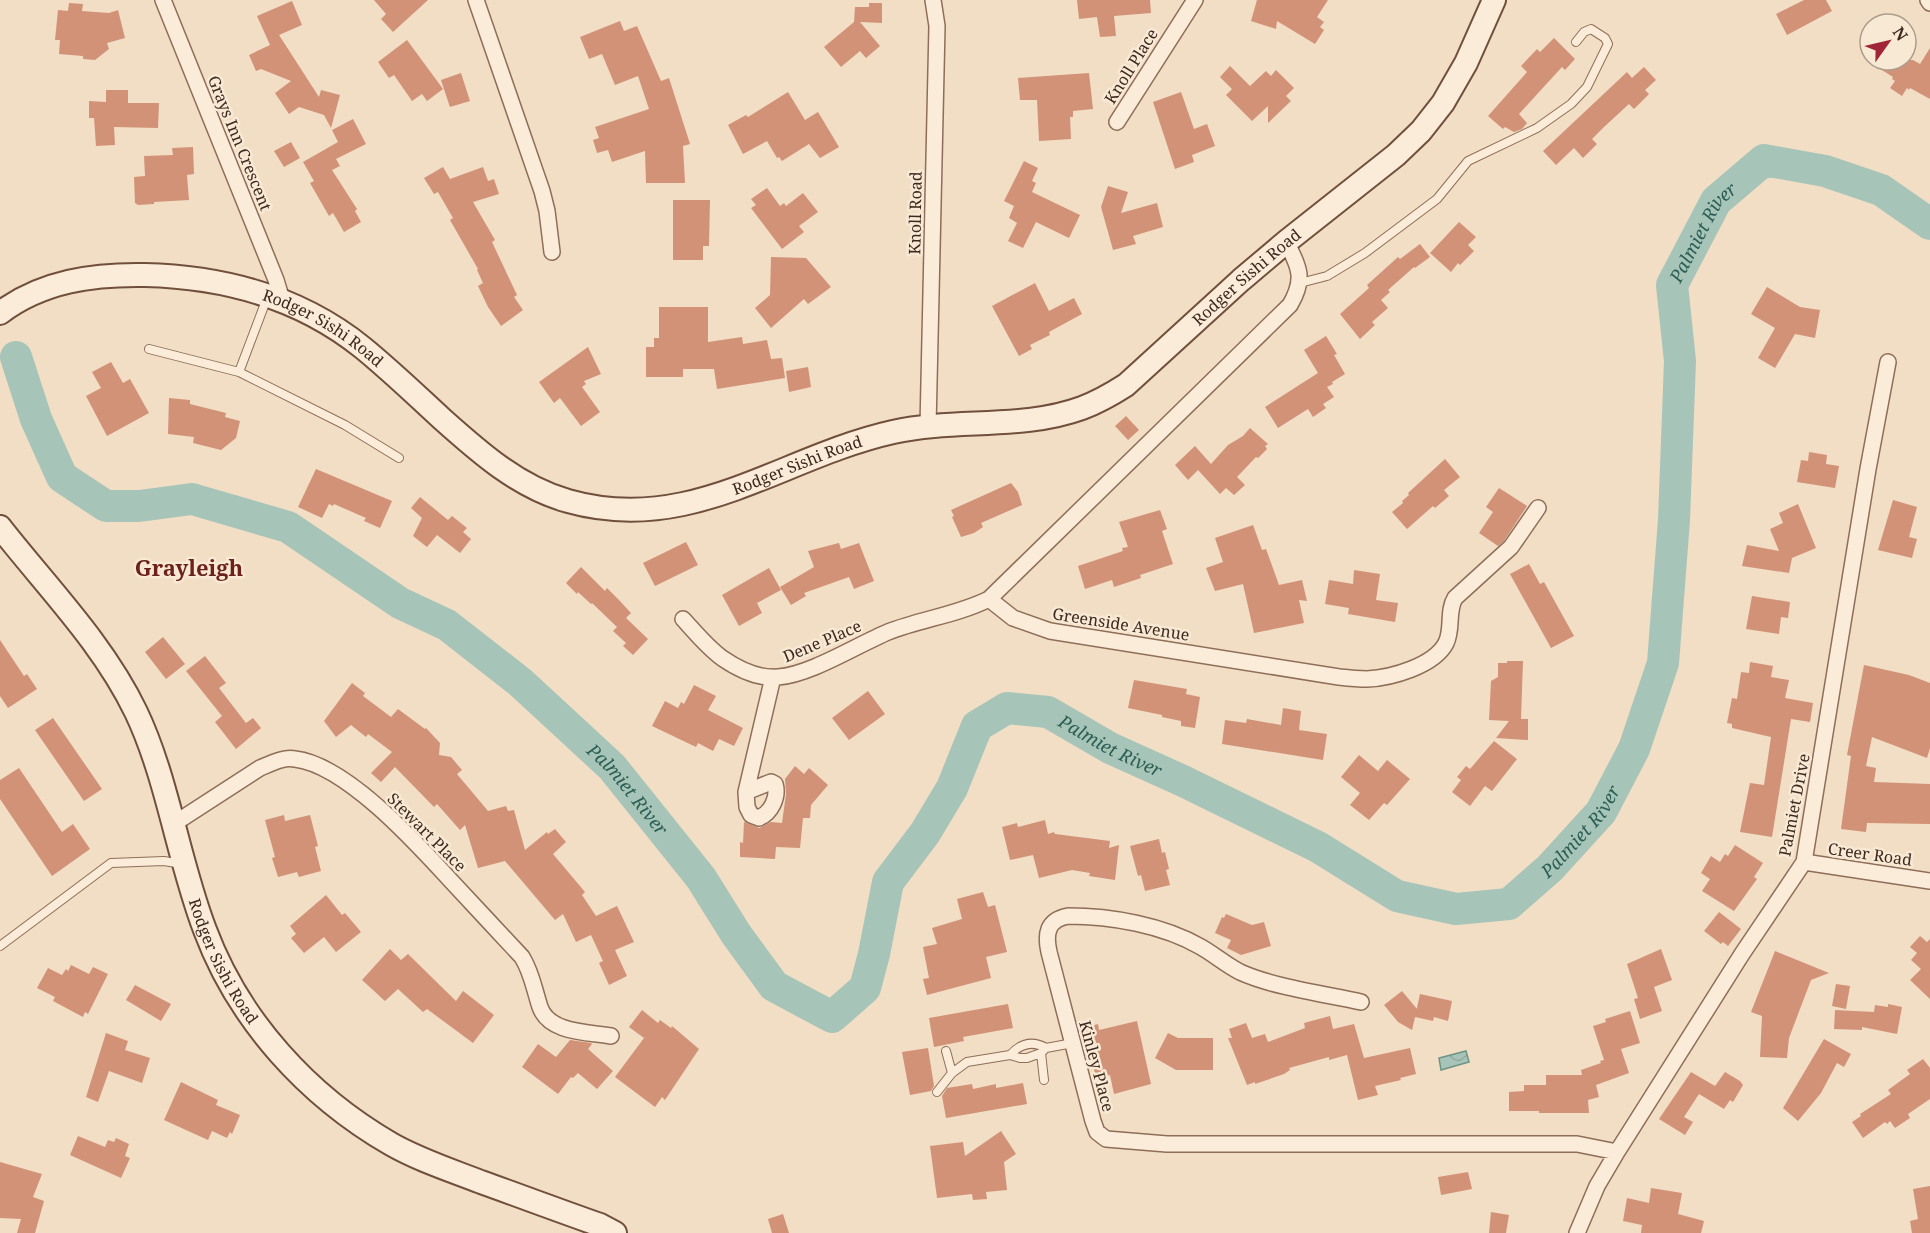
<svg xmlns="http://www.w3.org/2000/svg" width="1930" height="1233" font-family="'Noto Serif',serif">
<defs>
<pattern id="water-waves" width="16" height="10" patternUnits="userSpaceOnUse" patternTransform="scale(1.5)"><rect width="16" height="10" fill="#a7c4b8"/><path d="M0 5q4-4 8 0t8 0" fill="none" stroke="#91a89e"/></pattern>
</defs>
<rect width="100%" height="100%" fill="#f1dec5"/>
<!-- water -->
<path fill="url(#water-waves)" stroke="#6c9485" stroke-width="1.5" d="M1466,1051l3,11 -28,8 -2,-12z"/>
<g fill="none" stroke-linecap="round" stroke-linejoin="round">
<!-- river -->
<path stroke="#a7c4b8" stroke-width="32" id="s1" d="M16,357l20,62 26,58 44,29h33l53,-7 96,28 112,76 47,22 73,57 92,85 89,111 35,56 38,52 58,31 33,-29 9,-34 14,-72 37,-49 27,-45 25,-62 30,-18 41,4 62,36 73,33 135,66 79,49 59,13 53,-5 41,-36 51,-56 33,-63 29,-86 11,-143 6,-159 -8,-76 44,-84 48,-41 61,11 56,19 49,34"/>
</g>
<!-- building -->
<path fill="#d29278" d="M374,0h54l-35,32 -12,-13 5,-5z
M1077,0h73l1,13 -37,3 2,20 -16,1 -3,-20 -18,2z
M1257,0h71l-11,17 7,5 -4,5 4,3 -9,14 -38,-23 -1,8 -25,-8z
M1804,0h22l6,11 -45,24 -11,-21z
M292,1l10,24 -23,10 40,62 2,-7 19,5 -9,33 -7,-13 -25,-8 -10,7 -14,-21 16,-12 -30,-12 -5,2 -7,-16 21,-10 -13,-29z
M69,3l14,1 -1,7 27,2 9,-3 7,28 -18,5 2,6 -14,11 -12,-1v-3l-24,-2 1,-14h-5l3,-30 10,1z
M869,3h13v20l-22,-1 20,24 -14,12 -6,-7 -19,16 -17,-20 30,-25 1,-15h14z
M620,21l4,10 13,-5 24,55 8,-3 21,66 -7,2 2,37h-39l-1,-32 -33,11 -4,-12 -11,3 -4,-13 6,-2 -4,-11 54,-18 -11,-33 -23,9 -13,-31 -13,5 -9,-22z
M1554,38l21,21 -10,11 -3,-3 -43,47 8,9 -5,6 -8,3 -9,-5 -2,2 -15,-13 39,-44 -6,-6 16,-17 3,3z
M407,40l36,49 -16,12 -5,-7 -10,7 -18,-26 -5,3 -11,-16z
M1930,48v51l-20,-11 -1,2 -2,-2 -5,8 -12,-8 5,-7 -3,-2 1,-2 -27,-17h47l7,4z
M1230,66l20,20 16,-15 5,5 5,-6 18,18 -8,8 5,5 -23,22v-17l-16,15 -26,-26 6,-6 -12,-12z
M1644,67l12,13 -11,10 4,4 -15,15 -5,-5 -25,23 -12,12 5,5 -14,14 -9,-10 -18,17 -13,-14 84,-79 5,6z
M461,73l9,28 -20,6 -9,-27z
M1089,73l4,36 -20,2v6h-3l1,22 -32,2 -2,-41h-17l-2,-22z
M106,90h22v13h31l-1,25 -44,-1 1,18 -19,1 -2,-28h-5v-17l17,1z
M788,92l17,28 13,-8 21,35 -19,11 -11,-14 -27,17 -3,-4 -2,1 -10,-17 -24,13 -15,-29 18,-10 2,2z
M1181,92l13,37 13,-5 8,22 -23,9 2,7 -19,7 -22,-67z
M353,119l13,25 -30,15 4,7 -8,4 25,39 -2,2 6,11 -17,10 -11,-19 -4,3 -19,-33 4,-2 -11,-19 35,-20 -6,-12z
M291,142l9,16 -16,9 -10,-16z
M193,147l1,27 -7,1 2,25 -35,2v2l-16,1 -3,-2 -1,-26 11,-1 -1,-20 29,-1 -1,-7z
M1024,161l14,7 -6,13 4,2 -4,9 48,23 -11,23 -33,-16 -13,26 -15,-7 9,-18 -8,-5 5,-12 -10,-5z
M443,167l7,12 33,-12 5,14 6,-2 5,15 -26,8 22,38 -3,2 25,53 -3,2 9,13 -22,16 -13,-19 -10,-21 5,-3 -6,-13 1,-1 -28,-49 3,-2 -15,-26 -4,2 -10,-16z
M1108,186l20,6 -7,21 36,-10 6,24 -30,9 3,8 -23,6 -12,-43z
M767,188l13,18 4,-3 2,3 17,-13 15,19 -19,14 5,6 -22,17 -31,-41 5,-3 -5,-6z
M673,200h37l-1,46h-6v14h-30z
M1459,222l17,15 -8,8 6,6 -14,14 -2,-2 -7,9 -21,-19z
M1420,244l10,13 -15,11 -1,-1 -26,23 2,2 -9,8 7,8 -16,14 3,3 -15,14 -20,-25 29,-26 -2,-3 31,-28 2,2z
M771,257l35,1 25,29 -23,17 -4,-5 -33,29 -16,-20 15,-13z
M1035,283l14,28 25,-13 8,16 -33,18 1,3 -20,10 2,4 -13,7 -27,-50z
M1767,287l33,20 20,3 -5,28 -20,-4 -20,34 -17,-10 17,-30 -24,-14z
M659,307h49v35l34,-5 1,7 24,-4 4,19 11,-1 3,20 -68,11 -3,-20h-31v8h-37v-30h8v-9h5z
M1326,336l11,18 -3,1 11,19 -13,8 1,2 -6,3 7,10 -11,7 3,4 -13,9 -5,-8 -30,19 -13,-21 53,-34 -14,-23z
M588,347l13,27 -17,7 2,3 -4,3 18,25 -19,14 -21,-28 -6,5 -15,-21z
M111,362l12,21 7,-4 19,34 -42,23 -21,-40 15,-8 -9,-16z
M808,367l3,20 -22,5 -3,-21z
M169,398l21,2v4l36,9 -1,4 15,4 -4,17 -15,12 -28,-7 1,-6 -26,-3z
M1126,416l13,14 -11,10 -13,-14z
M1250,428l18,16 -3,2 2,3 -9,9 -2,-1 -19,20 8,8 -11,10 -8,-7 -6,6 -22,-24 -10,10 -13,-15 20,-19 16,18 17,-19 15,-9z
M1809,452l18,3 -1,9 13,2 -4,22 -38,-6 4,-22 7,1z
M1445,459l15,18 -16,13 5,6 -14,12 -2,-2 -26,23 -15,-17 11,-9 -1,-2 7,-6 -1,-2z
M316,469l76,32 -12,27 -16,-7 2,-3 -32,-14 -1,2 -4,-2 -7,14 -24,-11z
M1011,483l7,9 4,13 -41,18 2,4 -9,6 -13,4 -9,-20 2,-1 -3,-6z
M1499,488l28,18 -23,35 -6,5 -19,-13 14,-21 -7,-5z
M420,497l28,23 4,-4 15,12 -4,4 8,7 -11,14 -23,-18 -10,12 -14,-11 9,-18 -11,-10z
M1893,500l24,7 -8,30 8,2 -5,19 -34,-8z
M1798,504l18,44 -24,10 -3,15 -47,-7 5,-21 32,6 -9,-22 13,-6 -4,-10z
M1160,510l7,19 -5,2 11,33 -33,11 1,3 -27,9 -2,-7 -27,9 -7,-23 45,-15 -1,-3 6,-1 -9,-25z
M1253,525l9,25 4,-1 13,36 23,-5 5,21 -8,-1 5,23 -50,10 -11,-49 -28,7 -9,-23 17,-6 -8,-24z
M686,542l12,23 -43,21 -12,-23z
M839,543l2,6 18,-6 15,38 -20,8 -5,-12 -45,16 2,3 -15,9 -11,-18 34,-20 -6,-16z
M1529,564l11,20 4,-2 30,54 -23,12 -41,-74z
M581,567l24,24 2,-3 12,12 12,13 -8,8 3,-3 22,21 -15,16 -10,-9 3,-3 -13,-12 4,-4 -25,-24 -1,1 -13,-12 -1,2 -11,-11z
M769,568l12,22 -24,13 5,10 -23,13 -17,-31z
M1354,570l26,4 -4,26 22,3 -3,19 -47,-8 1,-6 -24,-4 4,-24 24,4z
M1752,596l38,6 -2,16 -7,-1 -2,17 -33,-5z
M163,637l22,27 -19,15 -21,-27z
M0,640l24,36 3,-2 10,15 -29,19 -8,-12z
M205,656l21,27 -7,5 27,35 7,-5 8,10 -25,21 -21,-27 7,-6 -36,-45z
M1507,661h16l-2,58h7v21l-32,-2 13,-17 -20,-1 2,-39 7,-4v-14h9z
M1750,662l23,4 -2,11 18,3 -4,18 28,5 -3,19 -19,-3 -19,118 -32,-5 10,-49 14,2 7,-48 -39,-9v-4l-5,-1 5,-25 5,1 4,-27 8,1z
M1864,665l45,10 21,8v65l-3,10 -55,-21 -6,29 10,2 -2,14 56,2v40l-63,-1 -1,9 -25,-3 10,-73 -4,-1z
M1134,680l53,9 -1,5 14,3 -5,31 -14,-2v-5l-19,-4v-2l-34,-7z
M352,683l13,10 -2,3 28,21 7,-8 27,20 1,-1 14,15 -1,12 12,2 11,13 -5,4 31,37 18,-5 2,5 6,-1 11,40 22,-18 1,2 7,-5 11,13 -13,12 32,38 -3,3 14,21 21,-10 17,36 -19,8 12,26 -18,9 -10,-22 4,-2 -12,-26 -15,7 -13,-28 -8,6 -50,-59 -27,7 -13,-43 -5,5 -23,-26 -3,3 -39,-40 -14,15 -10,-9 21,-21 -24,-18 -2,3 -15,-12 -15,12 -12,-16z
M694,685l22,11 -8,14 35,18 -9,18 -15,-7 -6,12 -15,-8 -2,4 -44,-21 13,-25 13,7 3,-6 3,2z
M868,691l17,23 -36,26 -17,-22z
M1283,708l18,3 -2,19 28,4 -4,26 -101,-16 3,-24 21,3 1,-4 34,6z
M53,718l49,71 -18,12 -49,-71z
M1494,741l23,18 -25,32 -7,-5 -15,20 -18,-14 9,-12 -4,-3 9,-11 4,3z
M1359,755l19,16 9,-11 23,19 -23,26 -3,-2 -15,17 -19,-15 10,-12 -19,-16z
M795,766l9,8 5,-6 19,17 -17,20 -1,13h-7l-3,30 -24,-1 -1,12 -35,-2v-15l3,1 1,-21 15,6 12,-6 11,1 4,-29 -1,-15z
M19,768l43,64 11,-8 17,25 -38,27 -52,-77v-19z
M284,815l1,6 25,-6 8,31 -3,1 6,24 -22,6 -2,-5 -19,5 -6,-19 3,-1 -10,-37z
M1045,820l3,14 6,-2 1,2 55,7 -1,7 10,-3 -4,35 -26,-4 1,-3 -18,-3 -33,8 -6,-23 -23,5 -8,-33 15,-4 1,4z
M1159,839l3,14 3,-1 4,17 -3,1 4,15 -25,6 -4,-16 -3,1 -8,-30z
M1735,845l28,18 -9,14 3,2 -23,32 -32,-20 8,-12 -9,-6 10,-17 9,6 5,-8 3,2z
M983,892l5,15 7,-2 12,47 -21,5 5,21 -64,17 -4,-16 6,-1 -6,-31 14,-3 -5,-16 30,-9 -5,-20z
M326,895l16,20 3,-2 16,19 -25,20 -12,-15 -20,16 -13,-15 5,-4 -6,-8z
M1719,912l22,17 -13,17 -5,-4 -2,2 -17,-13z
M1226,914l26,11 12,-3 7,24 -30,9 -14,-7 4,-8 -16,-7 7,-16 2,1z
M1920,936l7,6 3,-3v60l-20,-19 11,-11 -10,-9 6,-7 -7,-6z
M390,949l11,11 7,-6 48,47 7,-10 31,24 -21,28 -46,-34 -4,3 -25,-23 -13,12 -23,-21z
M1661,949l11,31 -18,7 8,24 -22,8 -6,-20 4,-1 -11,-34z
M1775,951l54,22 -18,7 -22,58 -2,20 -27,-1 2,-41 -11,-4z
M71,965l18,9 4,-7 15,7 -20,40 -3,-2 -2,5 -30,-16 2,-4 -18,-9 11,-20 14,7 4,-6 2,2z
M1836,984l14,2 -4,23 -14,-3z
M135,985l36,19 -10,17 -35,-21z
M1402,991l15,18 -5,21 -14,-8 -14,-17z
M1420,994l32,7 -4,20 -14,-4 -1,4 -18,-4z
M1008,1004l5,24 -50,9 1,4 -30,6 -5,-29z
M1888,1004l14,3 -5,27 -35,-7v3l-28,-1 1,-19 39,2 1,-7 13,2z
M642,1010l16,13 2,-3 11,8 1,-2 27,23 -34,51 -3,-3 -7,10 -40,-30 29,-39 -15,-11z
M1630,1011l10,32 -19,6 8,24 -33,12 3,12 -11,3 1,13h-50v-2h-30v-19l15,-1v-6h22v-10h36l-1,-5 20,-7 -1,-2 4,-1 -11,-34 13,-4 -1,-3z
M1330,1016l3,13 21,-5 10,34 46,-10 6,26 -16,4 1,2 -26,6 3,9 -20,5 -11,-45 -18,5v-3l-40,11 1,2 -6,4 -29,10v-2l-8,3 -19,-47h4l-3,-9 17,-6 6,15 13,-4 3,8 37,-14 -1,-5z
M1137,1021l14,63 -37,10 -4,-19 -14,3 -12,-50 14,-4 1,6z
M106,1033l22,8 -3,9 25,8 -8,25 -33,-12 -11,31 -12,-5z
M1168,1033l10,5h35v32h-37l-21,-12z
M1824,1039l27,15 -7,13 -7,-4 -16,30 -23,28 -15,-13z
M570,1040l21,3 1,1 -4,5 25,22 -16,18 -19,-16 -5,5 -2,-1 -13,17 -36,-27 16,-23 18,13z
M928,1048l6,38 -3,5 -21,4 -8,-43z
M1923,1059l7,9v31l-22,15 2,4 -15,10 -5,-7 -3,3 -2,-2 -22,16 -11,-16 9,-6 -1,-2 31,-20 -3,-4 22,-16 -3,-4z
M1691,1072l24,14 10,-14 15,9 3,4 -10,17 -3,-2 -6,9 -25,-15 -15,23 9,5 -8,13 -26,-16z
M181,1082l37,18 -2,5 24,10 -8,19 -2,-2 -3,6 -15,-7 -4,9 -44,-20z
M1023,1083l4,21 -81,14 -4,-22 5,-8 25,-4 1,5 23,-5v4z
M1001,1131l15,23 -12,8 3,28 -21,2 1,7 -14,1 -1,-6 -35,4 -7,-52 33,-4 2,14z
M78,1136l27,11 3,-7 6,2 2,-4 13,6 -4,12 5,2 -9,20 -51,-23z
M0,1162l42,12 -9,23 11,4 -9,32h-18l4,-14 -21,-1z
M1468,1172l4,17 -31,6 -3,-18z
M1930,1186v47h-18l-2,-12 8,-2 -5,-30z
M1651,1188l31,5 -4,21 26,7 -3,12h-60l1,-8 -19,-4 4,-23 22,5z
M1491,1212l18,3 -3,18h-17z
M783,1214l6,19h-17l-4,-14z"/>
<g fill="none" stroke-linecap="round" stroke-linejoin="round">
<defs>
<path id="service" d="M1300,283l27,-7 38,-23 72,-54 31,-38 69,-33 34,-24 16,-17 21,-43 -3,-6 -14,-9 -7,3 -8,10
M149,349l90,23 106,53 54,33
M239,372l28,-74
M0,946l111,-83 53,-2 18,3
M946,1051l6,22
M1041,1053l3,27
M1010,1055c10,-11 22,-15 36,-7
M937,1092l15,-19 15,-11 43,-7 10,3h7l14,-5 5,-5 27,-5"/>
<path id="minor" d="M163,0l113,280 6,20
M476,0l66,191 5,20 5,41
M1928,0l2,3
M1117,122l78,-122
M928,427l9,-401 -4,-26
M989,599l24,19 37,13 289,46c9,1 19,2 28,2 24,-1 67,-13 79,-36 7,-14 1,-32 9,-45l56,-51 27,-39
M683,619c12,13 24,28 39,39 16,11 36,21 56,19 32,-2 79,-32 110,-45 33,-13 69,-17 101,-33l301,-294c15,-25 10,-38 -4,-63
M746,792l25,-10 4,2c4,13 -4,29 -16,34l-8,-3 -4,-8 -1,-15 27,-115
M172,825l88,-57c12,-5 23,-11 35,-9 52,6 124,87 158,124 23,25 46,49 69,74 10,16 12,32 18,50 9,26 47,25 71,29
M1804,862l126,19
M1361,1002c-37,-8 -88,-15 -121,-30 -14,-7 -25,-17 -39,-25 -38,-22 -90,-31 -133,-31 -21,4 -23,18 -19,36l44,169 4,11 9,7 61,5h410l40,8
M1577,1233l20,-47 20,-34 125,-198 62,-92 64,-393 20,-107"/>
<g id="secondary">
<path id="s2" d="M0,313c42,-32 94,-39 145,-38 80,2 155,22 218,73 27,22 52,46 78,70 38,34 77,69 127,83 123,35 213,-44 325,-69 62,-14 129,-2 189,-24 16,-6 30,-14 44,-23l115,-105 45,-38 110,-87 25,-24 22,-28 23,-40 28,-63"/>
<path id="s3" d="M0,527c46,59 103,116 136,185 32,67 42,148 69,218 34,91 103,166 186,214 28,16 59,26 90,38 39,14 79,29 119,43l15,8"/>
</g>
</defs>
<!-- service casing -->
<use href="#service" stroke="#8e6e59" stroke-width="10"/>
<!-- minor casing -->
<use href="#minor" stroke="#8e6e59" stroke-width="18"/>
<!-- secondary casing -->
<use href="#secondary" stroke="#704f3c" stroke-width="26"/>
<!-- service -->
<use href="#service" stroke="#fbecd9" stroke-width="8"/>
<!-- minor -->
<use href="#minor" stroke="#fbecd9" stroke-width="15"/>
<!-- secondary -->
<use href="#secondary" stroke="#fbecd9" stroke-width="22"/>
</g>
<g text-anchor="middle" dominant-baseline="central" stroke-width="5" stroke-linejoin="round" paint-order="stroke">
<!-- street labels -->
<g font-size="16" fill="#3d291e" stroke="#f8e9d5">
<text transform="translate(1131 66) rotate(-58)">Knoll Place</text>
<text transform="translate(240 143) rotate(68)">Grays Inn Crescent</text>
<text transform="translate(915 213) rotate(-89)">Knoll Road</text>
<text stroke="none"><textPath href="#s2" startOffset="1386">Rodger Sishi Road</textPath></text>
<text stroke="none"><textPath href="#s2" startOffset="342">Rodger Sishi Road</textPath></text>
<text stroke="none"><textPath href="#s2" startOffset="882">Rodger Sishi Road</textPath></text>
<text transform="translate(1121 624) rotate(9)">Greenside Avenue</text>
<text transform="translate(822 641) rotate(-23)">Dene Place</text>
<text transform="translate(1794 805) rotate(-79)">Palmiet Drive</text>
<text transform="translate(427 832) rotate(45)">Stewart Place</text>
<text transform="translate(1870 854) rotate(8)">Creer Road</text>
<text stroke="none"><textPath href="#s3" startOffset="495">Rodger Sishi Road</textPath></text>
<text transform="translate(1097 1066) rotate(75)">Kinley Place</text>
</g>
<!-- water labels -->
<g font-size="18" font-style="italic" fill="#2c5e54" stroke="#f8e9d5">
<text stroke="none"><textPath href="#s1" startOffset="2762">Palmiet River</textPath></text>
<text stroke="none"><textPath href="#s1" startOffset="1592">Palmiet River</textPath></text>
<text stroke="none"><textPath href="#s1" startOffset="800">Palmiet River</textPath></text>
<text stroke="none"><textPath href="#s1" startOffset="2132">Palmiet River</textPath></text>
</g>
<!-- district labels -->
<g font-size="22" font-weight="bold" fill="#6d211a" stroke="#f8e9d5">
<text x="189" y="567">Grayleigh</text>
</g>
</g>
<!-- north arrow -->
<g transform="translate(1888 42) rotate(56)"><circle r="28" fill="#f8e9d5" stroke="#ad9c8c" stroke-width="1.5"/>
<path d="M0-4.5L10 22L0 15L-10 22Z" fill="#a12536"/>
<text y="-9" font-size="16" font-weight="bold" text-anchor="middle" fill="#3d291e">N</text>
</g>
</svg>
